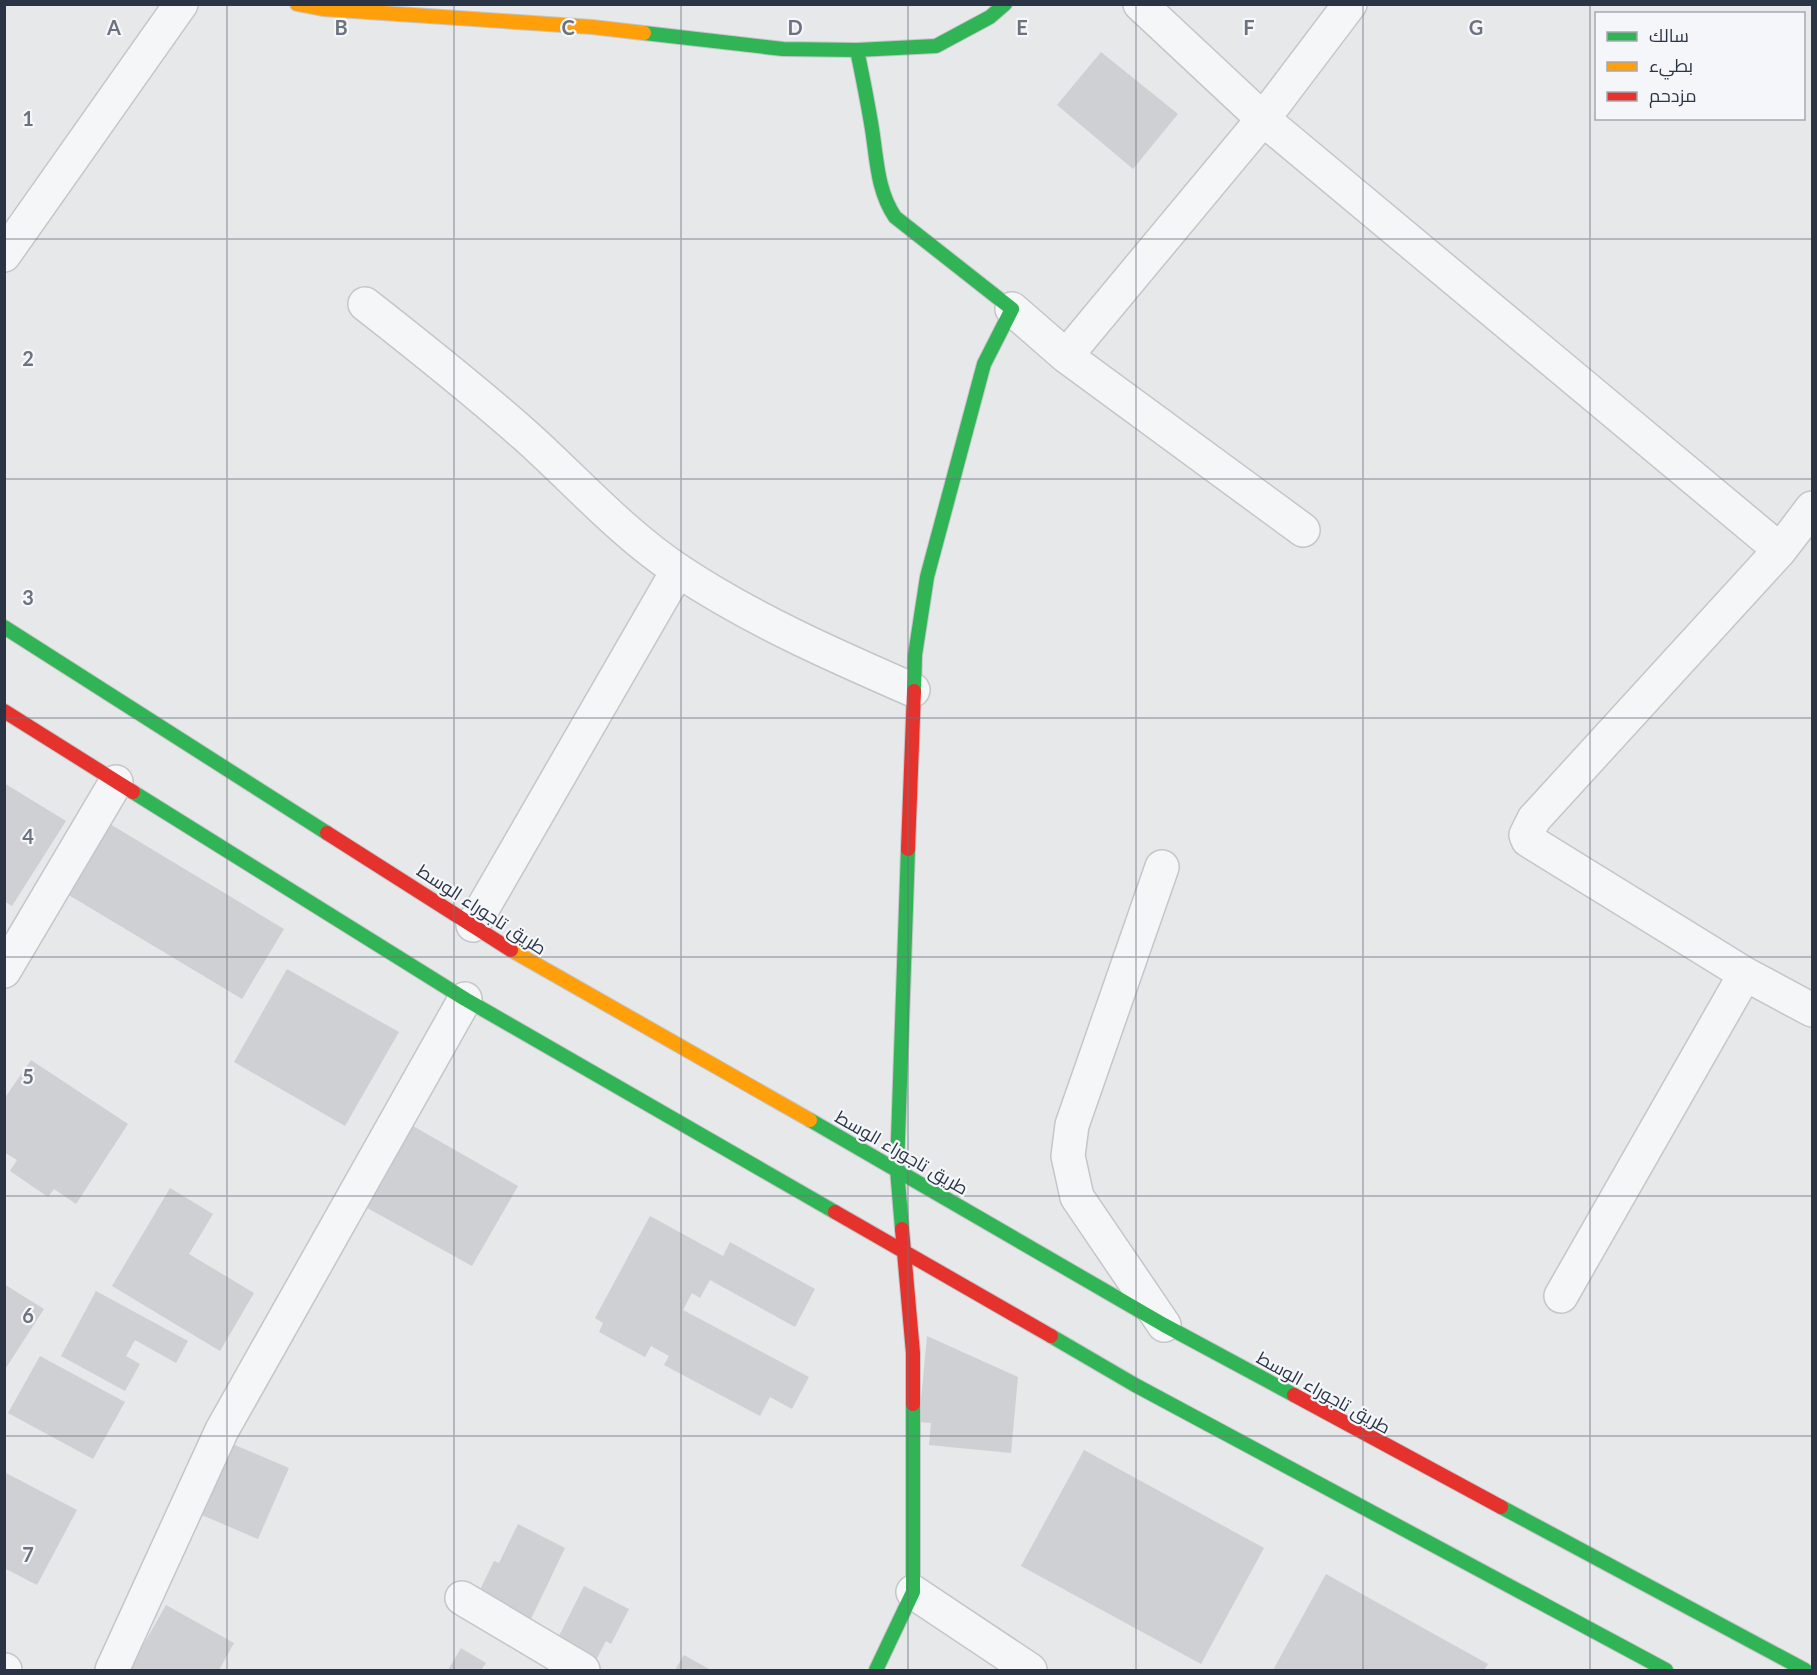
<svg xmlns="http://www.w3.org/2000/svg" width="1817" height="1675" font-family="Lato,Cairo,sans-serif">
<rect width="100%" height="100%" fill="#e6e8ea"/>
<!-- building -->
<path fill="#ced0d3" d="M1101,52l77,62 -45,55 -76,-64z
M4,783l62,38 -54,85 -8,-5z
M110,824l174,105 -42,70 -175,-105z
M287,969l112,63 -54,94 -111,-64z
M31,1060l97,64 -52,80 -22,-15 -6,8 -38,-26 7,-11 -13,-8v-53z
M406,1122l112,64 -46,80 -112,-62z
M170,1188l43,26 -24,40 65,39 -34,58 -108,-65z
M650,1216l73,40 7,-14 85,47 -20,38 -85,-47 -10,18 -8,-5 -9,17 126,67 -17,32 -22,-12 -10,19 -96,-51 5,-9 -18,-10 -6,11 -46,-25 4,-9 -8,-5z
M4,1284l40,25 -40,62z
M96,1291l92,50 -12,22 -41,-23 -9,16 14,8 -15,27 -64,-35z
M927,1336l91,41 -7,76 -82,-8 2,-22 -12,-1z
M40,1356l85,46 -32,57 -85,-46z
M228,1442l61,26 -31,71 -61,-26z
M1084,1450l180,98 -63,116 -180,-98z
M4,1472l73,38 -40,75 -33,-17z
M518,1524l47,24 -35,73 -53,-25 17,-35 5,2z
M1326,1574l162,90 -4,6h-211z
M584,1586l45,23 -18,35 -5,-3 -14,27 -39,-20z
M166,1605l68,38 -15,27h-90z
M461,1648l25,15 -5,7h-33z
M684,1655l27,15h-36z"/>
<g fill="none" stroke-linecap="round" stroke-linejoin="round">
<defs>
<path id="street" d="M1140,4l123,115 517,431
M4,255l177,-251
M365,304c55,43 109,86 161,132 50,45 97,98 153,135 74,49 154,84 234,119
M1012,309l54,47 237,174
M1066,356l197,-237 87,-115
M1812,508l-32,42 -246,269 -8,16 2,5 217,134 67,36
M1162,867l-90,258 -4,31 9,41 87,128
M473,925l205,-355
M4,971l112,-189
M1561,1296l184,-322
M913,1592l117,78
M462,1598l121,72
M4,1670h1
M112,1670l110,-240 243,-431"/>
<path id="fast" d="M644,33l139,16 74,1 79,-4 54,-29 15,-13
M857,50c5,24 10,49 14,73 6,33 5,66 24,94l117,92 -28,55 -57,213 -12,78 -1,36
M4,627l323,206
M133,792l332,207 370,213
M810,1120l354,205 130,70
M902,1229l-5,-60 11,-320
M1051,1336l84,49 531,285
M1501,1507l304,163
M876,1670l37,-78v-188"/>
<path id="slow" d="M297,4l26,5 269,18 52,6
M511,950l299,170"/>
<path id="jam" d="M4,711l129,81
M327,833l184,117
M908,849l6,-158
M835,1212l216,124
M902,1229l11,124v51
M1294,1395l207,112"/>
</defs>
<!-- street casing -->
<use href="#street" stroke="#c4c6c8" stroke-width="36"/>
<!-- fast casing -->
<use href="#fast" stroke="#c4c6c8" stroke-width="16"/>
<!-- slow casing -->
<use href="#slow" stroke="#c4c6c8" stroke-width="16"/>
<!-- jam casing -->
<use href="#jam" stroke="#c4c6c8" stroke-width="16"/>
<!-- street -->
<use href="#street" stroke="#f5f6f7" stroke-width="33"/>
<!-- fast -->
<use href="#fast" stroke="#30b455" stroke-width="14"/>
<!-- slow -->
<use href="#slow" stroke="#ff9f0a" stroke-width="14"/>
<!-- jam -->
<use href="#jam" stroke="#e5322d" stroke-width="14"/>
</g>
<!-- grid -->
<path fill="none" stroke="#6c737f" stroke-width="1.5" stroke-opacity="0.55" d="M227,4v1666M454,4v1666M681,4v1666M908,4v1666M1136,4v1666M1363,4v1666M1590,4v1666M4,239h1808M4,479h1808M4,718h1808M4,957h1808M4,1196h1808M4,1436h1808"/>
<g text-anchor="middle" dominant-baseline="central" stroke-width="4.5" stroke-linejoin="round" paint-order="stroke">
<!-- street labels -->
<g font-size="18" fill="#2b3445" stroke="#f4f6f9">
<text transform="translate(482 909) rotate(33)">طريق تاجوراء الوسط</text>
<text transform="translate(902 1152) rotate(30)">طريق تاجوراء الوسط</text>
<text transform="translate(1324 1392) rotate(29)">طريق تاجوراء الوسط</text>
</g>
</g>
<g font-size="20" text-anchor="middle" font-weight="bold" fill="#6c737f" stroke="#f4f6f9" stroke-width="4.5" stroke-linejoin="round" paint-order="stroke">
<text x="114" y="35">A</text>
<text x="341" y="35">B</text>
<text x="568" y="35">C</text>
<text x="795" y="35">D</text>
<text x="1022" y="35">E</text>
<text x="1249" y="35">F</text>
<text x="1476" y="35">G</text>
<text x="28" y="126">1</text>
<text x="28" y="366">2</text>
<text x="28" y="605">3</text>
<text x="28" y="844">4</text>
<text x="28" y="1084">5</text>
<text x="28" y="1323">6</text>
<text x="28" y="1562">7</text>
</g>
<!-- border -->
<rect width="1817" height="1675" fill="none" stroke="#2b3445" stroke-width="12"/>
<!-- legend -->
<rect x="1595" y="12" width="210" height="108" fill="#f4f6f9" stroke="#a4a8b1" stroke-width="1.5"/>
<rect x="1607" y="32" width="30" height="9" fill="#30b455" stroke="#a4a8b1" stroke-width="1.5"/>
<text x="1649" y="42" font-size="18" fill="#2b3445">سالك</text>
<rect x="1607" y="62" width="30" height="9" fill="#ff9f0a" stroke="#a4a8b1" stroke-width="1.5"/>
<text x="1649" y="72" font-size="18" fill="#2b3445">بطيء</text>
<rect x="1607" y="92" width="30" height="9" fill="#e5322d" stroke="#a4a8b1" stroke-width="1.5"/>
<text x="1649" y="102" font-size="18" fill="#2b3445">مزدحم</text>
</svg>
